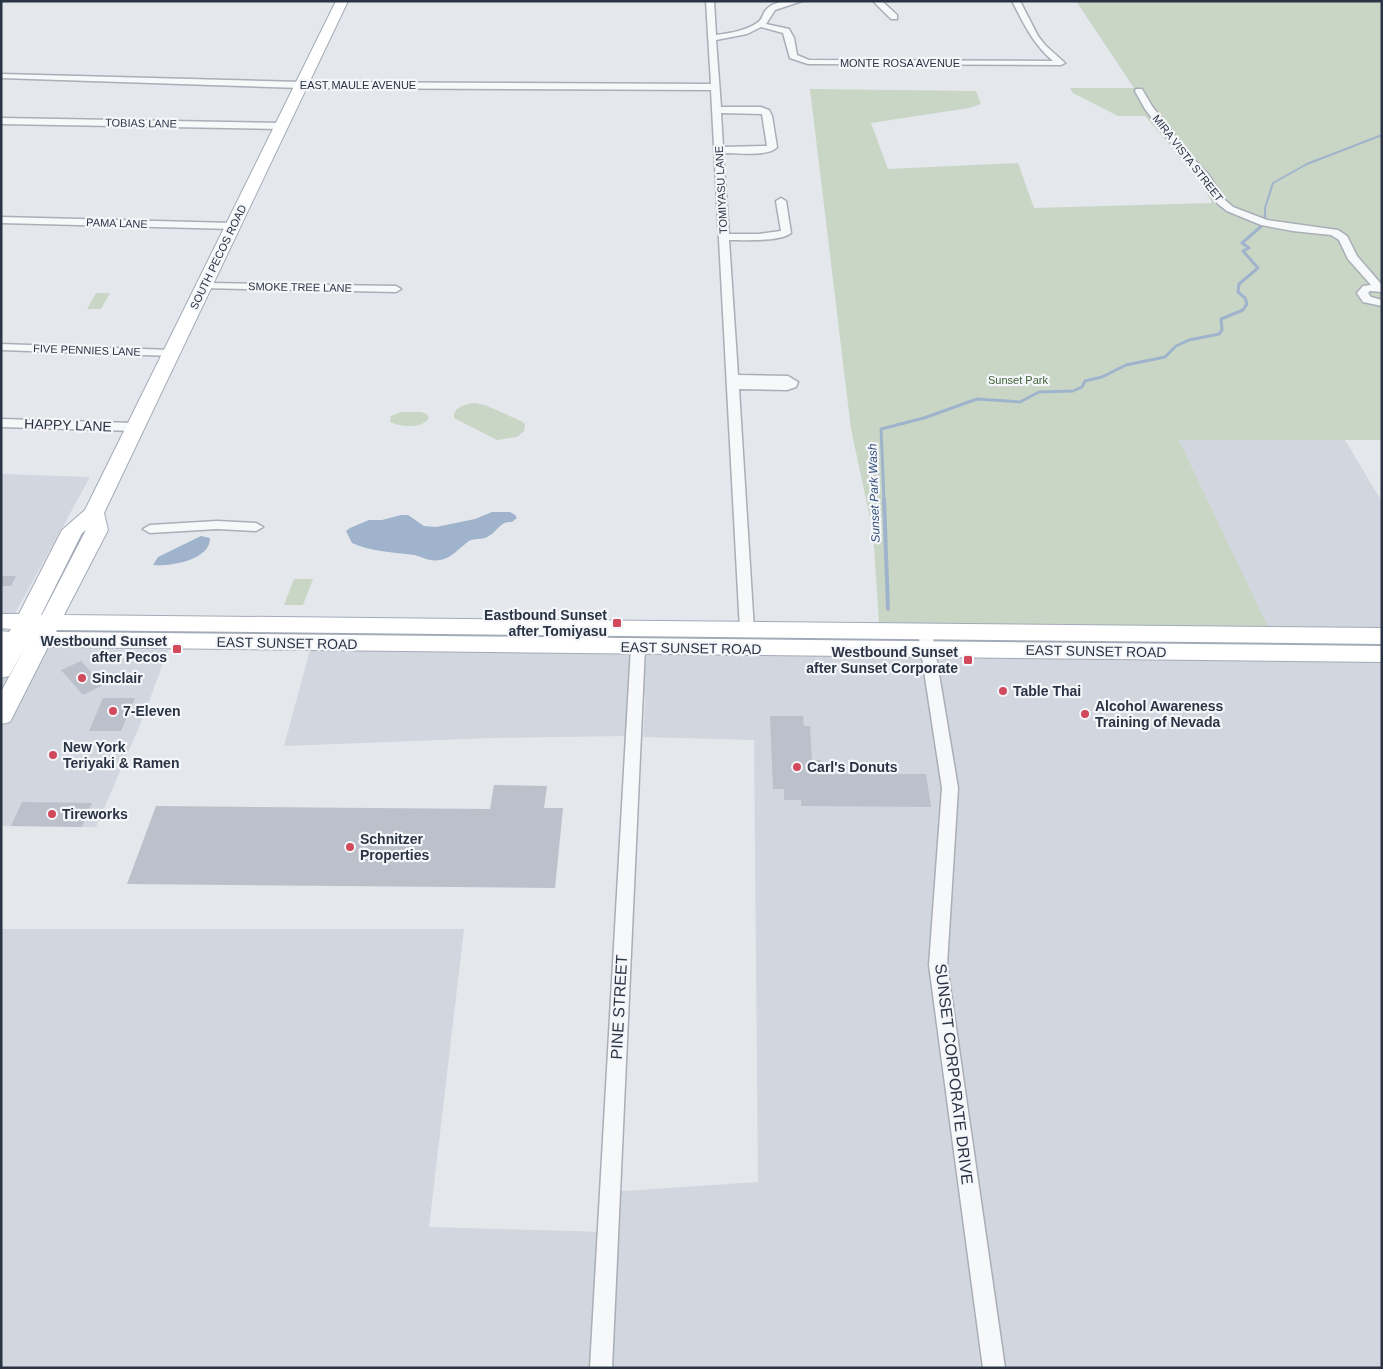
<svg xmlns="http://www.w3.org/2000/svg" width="1383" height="1369" font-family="Helvetica,sans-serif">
<rect width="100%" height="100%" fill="#e4e7ec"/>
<!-- built -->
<path fill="#d2d6de" d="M1179,440h166l37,62v866h-1381v-439h463l-35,298 178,5 2,-40 149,-10 -4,-442 -111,-3 2,-38 -7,-49 -12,86 -133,2 -209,8 28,-103 968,10z
M1,474l89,3 -78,142 -11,-1z
M1,648l167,2 -26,70 -46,107 -95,-1z"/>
<!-- green -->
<path fill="#c9d6c5" d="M1076,1h306v439h-203l89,187 -389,-4 -6,-91 -22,-103 -41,-340 166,2 5,13 -12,4 -98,15 17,46 130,-6 16,45 178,-5 -14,-26 -53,-61h-27l-45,-23 -3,-5h64z
M96,293h14l-9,16h-14z
M475,403l10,2 36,16 4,3 -1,7 -7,6 -20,3 -43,-22c-1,-11 12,-14 21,-15z
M401,412h20l6,2 2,4c-6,11 -29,9 -39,4l1,-6z
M294,579h19l-10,26h-19z"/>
<!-- water -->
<path fill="#9fb4cc" d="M492,512h18l5,3 2,3 -5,4c-13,-1 -14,10 -25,15 -5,3 -13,1 -18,4 -10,7 -17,17 -29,19 -11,2 -17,-3 -26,-5 -21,-3 -42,-3 -62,-12l-6,-12 4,-3 19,-8h13l19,-5h7l16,11 12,1 39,-8z
M201,536l9,2c1,22 -41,29 -57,27l5,-8z"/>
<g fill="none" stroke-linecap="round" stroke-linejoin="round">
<!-- stream-far2 -->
<path stroke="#9fb4cc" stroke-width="2" d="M1265,216v-8l8,-25 34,-19 75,-29"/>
<!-- stream-far1 -->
<path stroke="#9fb4cc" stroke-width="3" d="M884,500l-3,-71 43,-11 53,-19 43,3 19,-10 34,-1 9,-4 3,-6 17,-4 24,-12 39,-8 11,-11 13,-6 30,-6 3,-4 -1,-11 22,-9 4,-6 -2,-6 -7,-6 1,-8 19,-16 -15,-17 6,-3 -7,-5 23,-20v-8"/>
<!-- stream -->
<path stroke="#9fb4cc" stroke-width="4" d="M884,499l4,110"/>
</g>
<!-- building -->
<path fill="#bbc0ca" d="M1,576h15l-5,10h-10z
M81,661l22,24 -20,10 -22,-25z
M103,698h32l-14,33h-32z
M770,716h33l1,10h6l2,34h9l1,14h104l5,33 -130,-1v-6h-17v-11h-11z
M494,785l53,1 -3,22h19l-8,80 -428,-4 29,-78 334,3z
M22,802l70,1 -10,24 -71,-1z"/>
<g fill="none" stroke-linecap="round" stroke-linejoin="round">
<defs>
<path id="minor" d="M706,1h8l2,34c14,-2 29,-4 41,-12 5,-3 5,-7 8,-12 8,-11 25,-10 37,-10l-27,9 -9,14 23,5 5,9 3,17 12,5 244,1c-20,-17 -29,-37 -41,-60h8l18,35 7,9 20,18 -4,2 -253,-1 -18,-6 -7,-25 -22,-6 -14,7 -31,6 5,67h40l8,3 3,6 5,31c-8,10 -41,6 -54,6l6,81h30l22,-3 -5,-30 5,-3 5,3 5,32c-11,9 -47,7 -62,7l9,135 50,1 10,6 -2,5 -9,3 -48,-1 15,241 -2,3h-10l-2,-3 -29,-540 -410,-2 -300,-10v-4l300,8 410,2zM721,113l41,1 5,32 -44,1z
M873,1h9l15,14v4h-6z
M1136,89h6l10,17 35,46 21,22 17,26 8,7 34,13 71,10 9,6 10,20 25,29v7l-12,-1 -2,2 3,4 11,3v6l-19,-4 -6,-9 6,-7 8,-1 -23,-26 -9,-19 -8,-5 -38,-4 -32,-6 -34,-14 -9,-7 -17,-26 -20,-22 -36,-47 -10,-18z
M1,118l280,5 4,3 -4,3 -280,-5z
M1,217l232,6 5,3 -5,3 -232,-6z
M205,283l191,3 5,3 -5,3 -195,-4 -1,-2 1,-2z
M1,344l171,6 6,3 -6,3 -171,-6z
M1,419l134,4 6,4 -6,4 -134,-4z
M217,521l39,2 7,4 -7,4 -39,-2 -67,4 -7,-4 7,-4z
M926,633l5,2 2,3 25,150 -11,177 58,403h-22l-54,-403 13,-177 -23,-150 2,-3z
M638,642l5,2 2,3 -33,721h-22l41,-721 2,-3z"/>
<path id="primary" d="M336,1h12l-244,512 4,17 -44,85 1318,13v16l-1325,-14 -1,2 1326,14v16l-1334,-15 -38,75 -9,2v-32l24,-45 -16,29 -8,2v-47l8,1 2,-3 -10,-1v-14h18l43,-84 23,-20zM86,530l-44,85h-1l41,-82z"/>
</defs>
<!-- minor casing -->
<use href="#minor" stroke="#a9aeb7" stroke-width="3"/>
<!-- primary casing -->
<use href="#primary" stroke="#a3abb8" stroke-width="2"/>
<!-- minor -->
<use href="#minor" fill="#f7f8fa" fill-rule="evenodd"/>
<!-- primary -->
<use href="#primary" fill="#fff" fill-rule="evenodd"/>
</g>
<!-- markers -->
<g fill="#d1495b" stroke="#f4f6f9" stroke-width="2">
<rect x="612" y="618" width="10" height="10" rx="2.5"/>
<rect x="172" y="644" width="10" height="10" rx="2.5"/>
<rect x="963" y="655" width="10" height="10" rx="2.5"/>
<circle cx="82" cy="678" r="5"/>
<circle cx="1003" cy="691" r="5"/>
<circle cx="113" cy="711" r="5"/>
<circle cx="1085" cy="714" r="5"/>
<circle cx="53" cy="755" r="5"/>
<circle cx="797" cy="767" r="5"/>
<circle cx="52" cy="814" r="5"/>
<circle cx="350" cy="847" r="5"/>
</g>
<g text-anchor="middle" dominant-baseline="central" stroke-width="4.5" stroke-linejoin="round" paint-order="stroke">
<!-- far-street labels -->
<g font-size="11" fill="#2b3445" stroke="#f4f6f9">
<text x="900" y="63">MONTE ROSA AVENUE</text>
<text x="358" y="85">EAST MAULE AVENUE</text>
<text transform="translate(141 123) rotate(1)">TOBIAS LANE</text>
<text transform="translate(1188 158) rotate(52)">MIRA VISTA STREET</text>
<text transform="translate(721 190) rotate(-93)">TOMIYASU LANE</text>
<text transform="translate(117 223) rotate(2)">PAMA LANE</text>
<text transform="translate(218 257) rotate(-64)">SOUTH PECOS ROAD</text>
<text transform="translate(300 287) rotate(1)">SMOKE TREE LANE</text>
<text transform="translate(87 350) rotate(2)">FIVE PENNIES LANE</text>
</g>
<!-- far-park labels -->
<g font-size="11" fill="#3f6138" stroke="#f4f6f9">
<text x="1018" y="380">Sunset Park</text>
</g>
<!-- far-water labels -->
<g font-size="12" font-style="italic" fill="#34527a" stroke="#f4f6f9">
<text transform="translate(874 493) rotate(-92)">Sunset Park Wash</text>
</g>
<!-- street labels -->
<g font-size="14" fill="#2b3445" stroke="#f4f6f9">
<text transform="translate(68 425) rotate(2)">HAPPY LANE</text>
<text transform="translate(287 643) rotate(1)">EAST SUNSET ROAD</text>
<text transform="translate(691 648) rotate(1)">EAST SUNSET ROAD</text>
<text transform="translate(1096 651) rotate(1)">EAST SUNSET ROAD</text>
</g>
<!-- poi labels -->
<g font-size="14" font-weight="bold" fill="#2b3445" stroke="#f4f6f9" text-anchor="start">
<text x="607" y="615" text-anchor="end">Eastbound Sunset<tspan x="607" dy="16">after Tomiyasu</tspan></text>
<text x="167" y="641" text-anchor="end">Westbound Sunset<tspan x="167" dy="16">after Pecos</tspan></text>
<text x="958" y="652" text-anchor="end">Westbound Sunset<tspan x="958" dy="16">after Sunset Corporate</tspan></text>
<text x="92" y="678">Sinclair</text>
<text x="1013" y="691">Table Thai</text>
<text x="1095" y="706">Alcohol Awareness<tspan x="1095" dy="16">Training of Nevada</tspan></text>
<text x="123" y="711">7-Eleven</text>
<text x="63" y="747">New York<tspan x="63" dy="16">Teriyaki &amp; Ramen</tspan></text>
<text x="807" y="767">Carl's Donuts</text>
<text x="62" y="814">Tireworks</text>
<text x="360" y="839">Schnitzer<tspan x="360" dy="16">Properties</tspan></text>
</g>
<!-- near-street labels -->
<g font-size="16" fill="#2b3445" stroke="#f4f6f9">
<text transform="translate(619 1007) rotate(-87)">PINE STREET</text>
<text transform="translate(954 1074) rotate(83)">SUNSET CORPORATE DRIVE</text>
</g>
</g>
<!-- border -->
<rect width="1383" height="1369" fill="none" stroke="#2b3445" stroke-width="5"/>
</svg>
